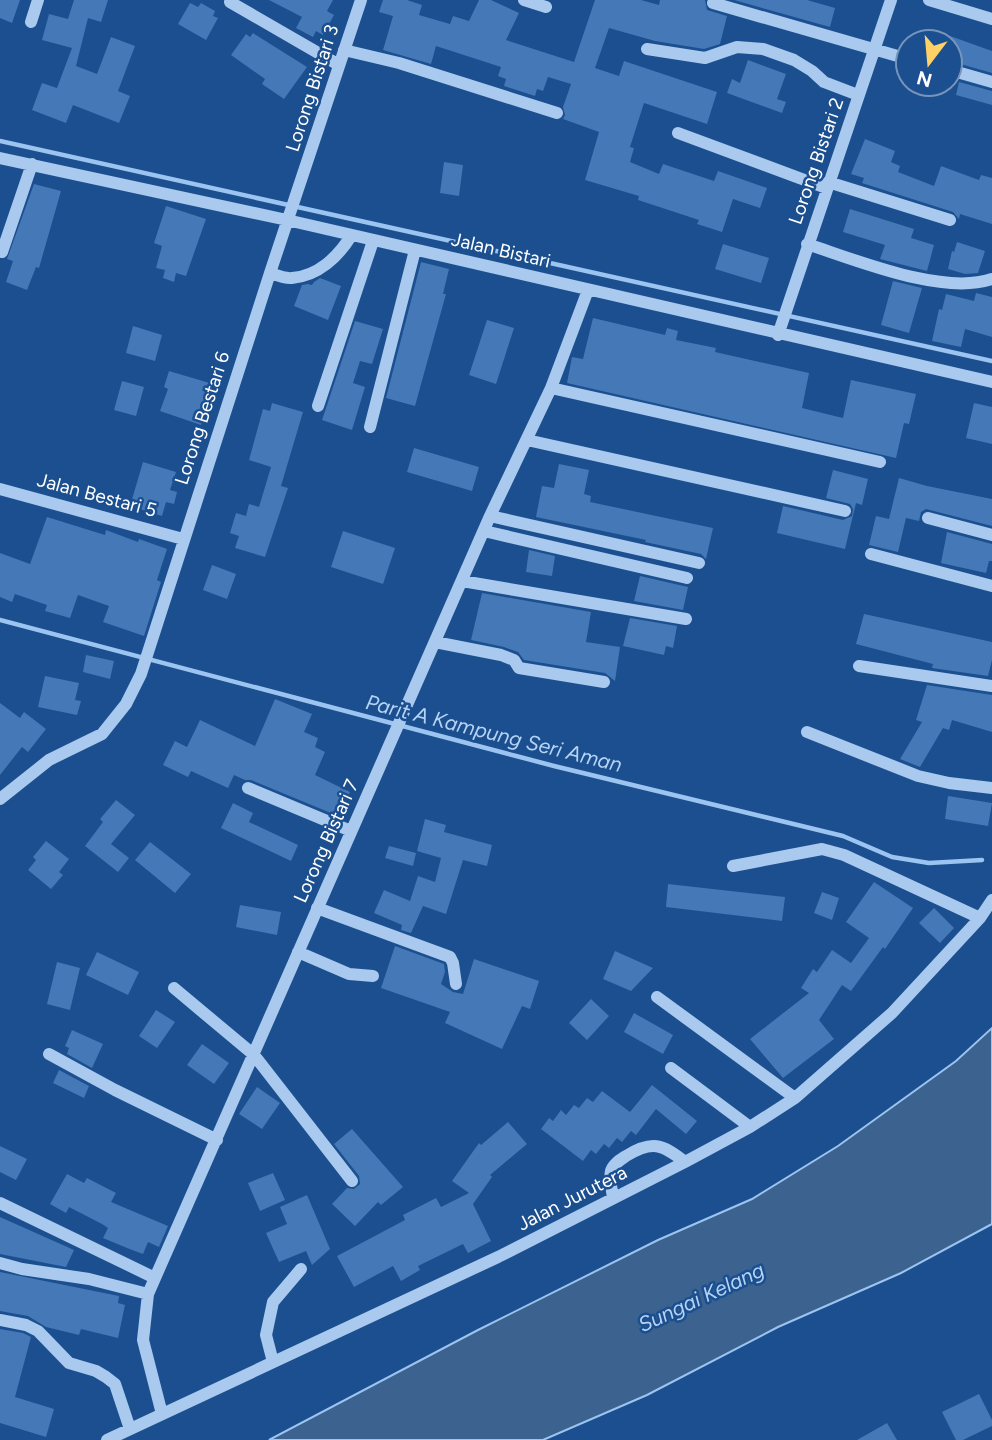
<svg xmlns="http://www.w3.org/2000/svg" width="992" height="1440" font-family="Figtree,sans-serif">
<rect width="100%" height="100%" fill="#1b4f8f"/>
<!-- water -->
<path fill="#3c6290" stroke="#9cc4f0" stroke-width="2" d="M992,1028v196l-91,49 -123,54 -131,68 -104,45h-274l209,-110 180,-90 94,-41 86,-53 118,-85z"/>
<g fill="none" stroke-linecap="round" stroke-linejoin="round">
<!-- stream -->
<path stroke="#9cc4f0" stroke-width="4.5" d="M0,141l992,220
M0,620l554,146 289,70 49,21 37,6 53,-3"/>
</g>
<!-- building -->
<path fill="#4478b7" d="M0,0h20l-8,23 -12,-5z
M74,0h34l-7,22 -13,-4 -12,48 21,8 14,-37 24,9 -17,45 12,5 -11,27 -46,-18 -7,18 -34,-13 10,-27 15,5 15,-40 -30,-8 7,-26 19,5z
M269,0h64l-6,11 7,4 -11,20 -7,-4 -3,6 -17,-9 6,-11z
M383,0h24l15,5 -3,10 31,9 3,-8 16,5 10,-21h12l28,13 -13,27 68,22 21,-62h46l18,5 1,-5h45l2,10 20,6 -7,28 -16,5 -49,-8 -46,-13 -14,40 24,8 5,-15 93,31 -10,32 -63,-21 -14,44 4,1 -4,14 29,12 4,-10 51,17 4,-10 49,17 -7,20 -27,-9 -11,33 -25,-8 2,-4 -61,-20 1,-4 -54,-16 14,-48 -36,-13 2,-4 -2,-8 8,-23 -23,-7 -5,14 -6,-2 -2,7 -31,-10 2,-7 -8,-3 3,-9 -65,-21 -5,18 -48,-14 10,-34 -14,-4z
M734,0h73l28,8 -5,19z
M190,3l8,4 3,-4 14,8 -2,5 5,2 -12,22 -28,-16z
M253,33l54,34 -23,32 -22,-15 3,-5 -34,-24 15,-21 4,3z
M950,36l42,15v22l-42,-12z
M748,60l38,14 -9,25 9,3 -4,11 -55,-20 5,-14 8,4z
M959,82l33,9v14l-36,-10z
M865,139l30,12 -4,11 9,4 -2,6 36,14 7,-20 38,14 2,-5 11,3v46l-32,-10 -1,5 -6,-7 -91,-29 2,-5 -13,-4z
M444,162l19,3 -4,31 -19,-3z
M34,184l27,7 -22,77 -3,-1 -9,23 -21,-8 7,-21 -6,-2z
M166,206l40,13 -20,57 -10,-3 -2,9 -11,-4 2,-8 -9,-2 6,-22 -8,-3z
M850,209l64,20 -3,9 23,7 -7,26 -47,-12 5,-14 -42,-13z
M957,242l28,9 -7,22 -13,1 -17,-5 4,-18 2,1z
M723,244l46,14 -8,25 -46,-14z
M421,262l28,7 -6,25h3l-31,112 -29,-8z
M320,278l21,8 -13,34 -34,-14 8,-21 6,-1 4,1 2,-3z
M893,281l29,7 -13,45 -28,-8z
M976,293l16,4v40l-27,-8 -4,18 -29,-6 7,-32 3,1 4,-16 28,7z
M593,318l72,17 2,-7 11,3 -2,9 40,8 -1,4 94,21 -7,35 41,10 8,-38 65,14 -7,30 -5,-1 -8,35 -329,-75 5,-26 11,2z
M487,320l27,8 -18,56 -27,-9z
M355,321l28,8 -11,35 -12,-3 -7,22 12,4 -13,43 -30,-10z
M133,326l29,9 -7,26 -29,-8z
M169,371l44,13 -12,41 -41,-14 8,-22 -4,-2z
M122,381l22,6 -8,29 -22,-6z
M272,403l31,9 -22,74 7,2 -23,69 -30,-9 4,-12 -9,-3 6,-20 10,3 3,-12 10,3 12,-40 -22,-7 14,-51 7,2z
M974,403l18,4v37l-26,-6z
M414,448l65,19 -7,24 -65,-19z
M143,462l33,10 -6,18 7,2 -3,12 -8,-2 -4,14 -32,-10z
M559,464l30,6 -5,24 7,2 -1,6 123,26 -7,31 -5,-5 -56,-12 1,-2 -110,-23 6,-31 12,2z
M833,470l35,9 -6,26 -6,-2 -11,46 -68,-16 6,-27 60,14 9,-4 1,-7 -3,-5 -24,-6z
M899,478l28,8 65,13v27l-66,-17 -5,3 -2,9 -13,-3 -8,34 -29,-7 7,-29 13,3z
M47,517l58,18 1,-5 32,12 1,-3 28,10 -10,31 4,2 -17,54 -41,-14 6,-16 -31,-11 -8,23 -25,-7 2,-6 -32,-11 -3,8 -12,-5v-44l30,11z
M343,531l52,17 -12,36 -52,-17z
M947,532l45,12v17h-3l-3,12 -45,-10z
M529,550l26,6 -3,20 -26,-4z
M212,565l24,9 -9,25 -24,-9z
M640,576l48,11 -5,23 -49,-9z
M482,593l109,19 -5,30 34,5 -5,34 -10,-8 -81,-13 -6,-8 -14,-5 -33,-7z
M864,614l128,28v18l-4,16 -56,-8 1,-4 -77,-20z
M630,618l47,8 -4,22 -7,-2 -2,9 -41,-9z
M86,655l28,6 -4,18 -27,-7z
M45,676l34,7 -4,17 6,1 -4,14 -39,-8z
M927,685l65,10v37l-40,-12 -3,10 -6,-2 -23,39 -20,-8 22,-37 -6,-2z
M275,699l37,15 -8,18 14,6 -3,9 10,5 -10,23 35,17 -12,24 -87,-36h-6l-11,-5 -6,13 -37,-17 -3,6 -25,-12 12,-24 12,6 13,-27 55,26z
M0,703l20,15 4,-6 22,17 -18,23 -6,-5 -22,28z
M948,796l44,7 -4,23 -43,-7z
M116,800l19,15 -24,29 18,14 -11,14 -33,-26 18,-24 -3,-3z
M233,803l20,10 -4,9 49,23 -7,16 -70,-33z
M425,819l21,6 -2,7 48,13 -5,21 -24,-6 -17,54 -23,-8 -12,27 -10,-3 1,-5 -28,-12 10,-23 26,11 8,-25 17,6 6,-24 -24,-7z
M46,841l23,18 -10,13 4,3 -12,14 -23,-19 8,-10 -3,-3z
M150,842l41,32 -16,19 -40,-33z
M389,846l27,7 -3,13 -28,-8z
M874,882l39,26 -28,41 -2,-2 -32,44 -9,-6 -23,35 15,19 -51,39 -33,-39 59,-46 -8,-5 12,-19 4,3 15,-22 19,13 18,-25 -23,-16z
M668,884l117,13 -3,24 -116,-14z
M822,892l17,6 -7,22 -18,-7z
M240,905l41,7 -4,23 -41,-8z
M934,908l20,20 -14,15 -21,-20z
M395,946l49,18 1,8 -4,12 12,8 10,2 11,-35 65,22 -9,28 -8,-3 -20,43 -57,-26 5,-11 -69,-24z
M615,951l38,17 -22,23 -28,-12z
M97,952l42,20 -11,23 -42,-20z
M57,962l23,6 -10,42 -23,-6z
M591,999l18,17 -22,24 -18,-17z
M156,1010l19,12 -18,26 -18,-12z
M634,1013l39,22 -10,19 -39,-22z
M72,1030l31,14 -11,24 -25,-14 2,-6 -4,-2z
M202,1044l27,19 -15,21 -27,-19z
M59,1070l30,16 -5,12 -31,-15z
M652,1085l45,36 -11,13 -30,-25 -20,26 -5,-4 -9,11 -5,-4 -8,10 -5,-4 -8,10 -5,-4 -8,11 -42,-32 8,-11 4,3 8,-11 5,5 8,-10 5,3 8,-10 6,4 9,-11 28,21z
M257,1087l23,16 -18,26 -23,-15z
M508,1122l19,22 -37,31 2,2 -19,27 18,37 -23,12 -5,-9 -45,22 2,4 -19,11 -8,-15 -39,21 -17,-31 68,-36 -2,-5 33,-17 5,9 28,-14 -17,-12 27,-38 2,2z
M352,1129l51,58 -22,18 -3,-3 -23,24 -23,-22 15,-16 7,1 6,-5 -1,-8 -25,-32z
M0,1146l27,13 -11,21 -16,-8z
M273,1173l12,27 -25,11 -12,-28z
M67,1174l17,9 3,-5 29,15 -5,9 57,24 -9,21 -11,-5 -5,12 -16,-6 -24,-10 5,-10 -6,-4 -33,-17 -3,6 -16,-9z
M307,1195l23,54 -18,16 -6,-14 -27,11 -13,-29 21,-9 -7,-17z
M0,1217l74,33 -8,17 -66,-13z
M0,1272l119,24 -1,7 7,2 -7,33 -37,-9 -2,6 -33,-8 -18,-11 -28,-5z
M0,1329l23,4 8,4 -16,60 39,12 -8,28 -46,-14z
M979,1394l13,26v6l-29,14h-7l-14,-28z
M887,1423l10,17h-40z"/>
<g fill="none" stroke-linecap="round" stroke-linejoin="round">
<!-- minor -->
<path stroke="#a9c9ee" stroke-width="12" d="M524,0l22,7
M929,0l63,19
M230,2l109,63
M713,3l195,56
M31,22l7,-22
M647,49l58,9 32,-11 26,2 31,11 18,11 12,11 34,13
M344,50l55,13 158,50
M950,70l42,12
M678,133l148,55
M0,158l287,62 705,162
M828,182l122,38
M807,244c49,16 136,52 185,35
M2,252l30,-88
M270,273c6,2 15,6 22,5 26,-2 46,-21 59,-42
M778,335l113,-335
M551,388l329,74
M318,406l55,-165
M370,427l45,-177
M527,440l318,71
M0,489l183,50
M490,516l209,47
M928,518l64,17
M484,531l203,47
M871,554l121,32
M462,581l224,38
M435,642l66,13 13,5 5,8 85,14
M859,666l133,20
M807,732l111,44 31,7 43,5
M248,788l103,43
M0,799l49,-39 53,-26 24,-30 15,-30 129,-401 91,-273
M733,866l89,-17 22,6 136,63
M317,908l133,49 3,6 3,21
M298,952l51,22 24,2
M174,988l80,67 98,126
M657,997l138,101
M49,1054l66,36 102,50
M671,1068l79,59
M613,1198c-1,-8 -4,-19 -2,-27 2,-7 9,-11 15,-15 26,-16 36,-12 59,6
M0,1203l155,75
M0,1263l22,6 67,10 59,15
M0,1320l26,5 12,6 31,32 27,8 10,6 9,7 15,45
M273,1362l-7,-27 7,-33 28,-33
M162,1414l-19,-74 5,-46 342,-778 61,-128 37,-98
M107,1440l391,-183 187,-95 65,-35 45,-29 97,-85 88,-95 12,-18"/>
</g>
<g text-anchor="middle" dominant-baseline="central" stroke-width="5" stroke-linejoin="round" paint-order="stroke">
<!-- street labels -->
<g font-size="19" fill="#fff" stroke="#1b4f8f">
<text transform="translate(312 88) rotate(-72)">Lorong Bistari 3</text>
<text transform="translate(816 161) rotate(-71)">Lorong Bistari 2</text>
<text transform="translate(501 250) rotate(13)">Jalan Bistari</text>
<text transform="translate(202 418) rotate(-72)">Lorong Bestari 6</text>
<text transform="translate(97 495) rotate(15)">Jalan Bestari 5</text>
<text transform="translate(326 841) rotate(-66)">Lorong Bistari 7</text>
<text transform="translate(572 1198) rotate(-27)">Jalan Jurutera</text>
</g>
<!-- water labels -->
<g font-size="21" font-style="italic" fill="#b5d3f5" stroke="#1b4f8f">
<text transform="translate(494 733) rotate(14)">Parit A Kampung Seri Aman</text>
<text transform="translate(701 1297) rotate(-25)">Sungai Kelang</text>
</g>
</g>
<!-- north arrow -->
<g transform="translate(929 63) rotate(196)"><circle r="33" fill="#1b4f8f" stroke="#7695bc" stroke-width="2"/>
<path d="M0-5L12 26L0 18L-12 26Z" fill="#ffd166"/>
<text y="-10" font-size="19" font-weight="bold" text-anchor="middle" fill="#ffffff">N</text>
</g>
</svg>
